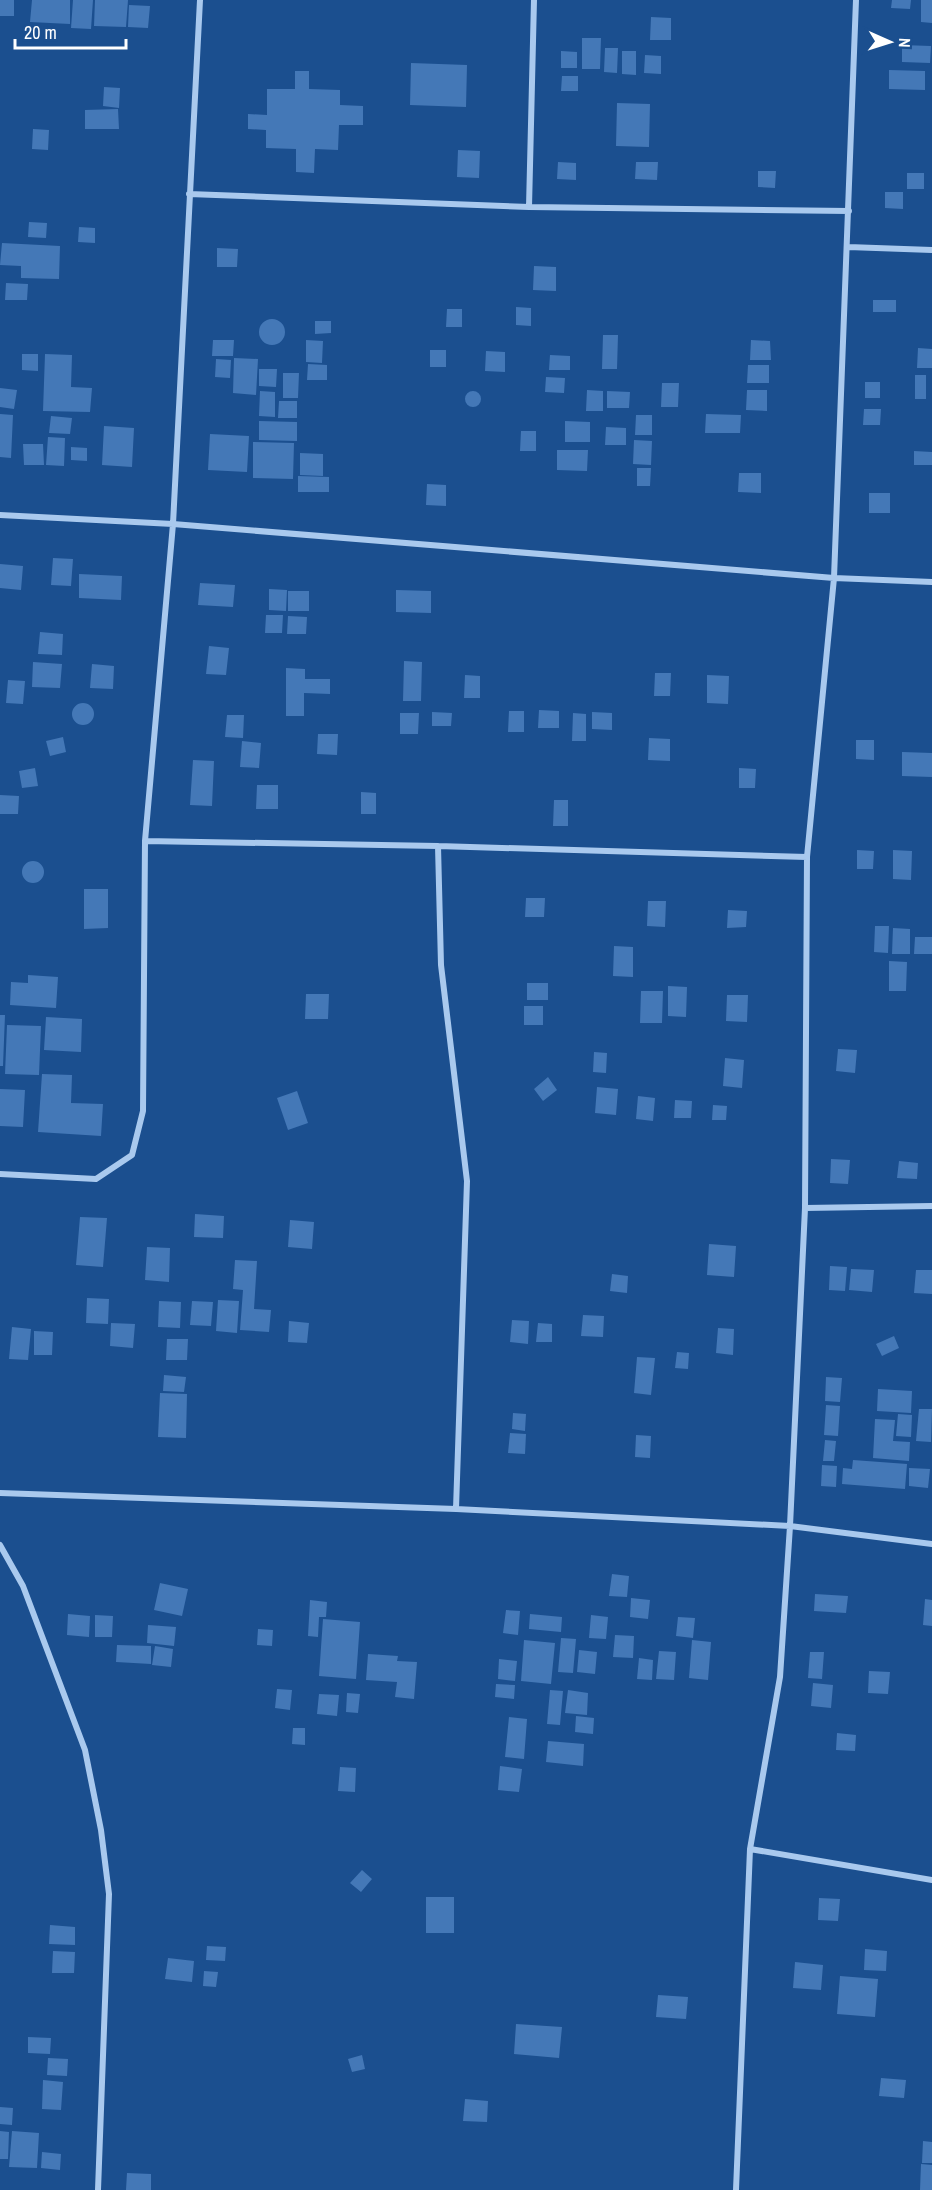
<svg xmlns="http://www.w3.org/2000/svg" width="932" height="2190" font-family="'Archivo Narrow',sans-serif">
<rect width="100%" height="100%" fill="#1b4f8f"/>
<!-- building -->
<path fill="#4478b7" d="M0,0h14v16h-14z
M32,0h38v24l-40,-2z
M73,0h20l-2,29 -20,-1z
M95,0h33l-2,27 -32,-1z
M892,0h19l-1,9 -19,-1z
M921,0h11v23l-11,-1z
M129,5l21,1 -2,22 -20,-1z
M651,17l20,1v22h-21z
M582,38h19l-1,31h-18z
M902,45l29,1 -1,17 -28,-1z
M605,48h13l-1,25 -13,-1z
M561,51l16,1v16h-16z
M622,51h14v24l-14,-1z
M645,55l16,1v18l-17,-1z
M411,63l56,2 -1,42 -56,-2z
M889,70l36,1v19l-36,-1z
M295,71h14v18l31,1v15l23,1v19h-24l-1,25 -23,-1 -1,24 -18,-1v-23l-30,-1v-18l-18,-1v-15l19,1v-26h28z
M562,76h16v15h-17z
M104,87l16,1 -1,20 -16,-2z
M617,103l33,1 -1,43 -33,-1z
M118,109l1,20h-34v-19z
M33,129l16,1 -1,20 -16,-1z
M458,150l22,1 -1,27 -22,-1z
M558,162l18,1v17l-19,-1z
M636,162h22l-1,18 -22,-1z
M758,171h18l-1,17 -17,-1z
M907,173h17v16h-17z
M885,192h18v17l-18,-1z
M29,222l18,1 -1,15 -18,-1z
M79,227l16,1v15l-17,-1z
M2,243l58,3 -1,33 -38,-1v-12l-21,-1z
M217,248l21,1 -1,18h-20z
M534,266l22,1v24l-23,-1z
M6,283l22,1 -1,16h-22z
M873,300h23v12h-23z
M516,307l15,1v18l-15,-1z
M447,309h15v18h-16z
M259 332a13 13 0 1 1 26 0a13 13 0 1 1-26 0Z
M315,321h16v12l-16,1z
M603,335h15l-1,34h-15z
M213,340h21l-1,16h-21z
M306,340l17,1 -1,22 -16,-1z
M751,340l19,1 1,19h-21z
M918,348l14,1v19h-15z
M430,350h16v17h-16z
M486,351l19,1v20l-20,-1z
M22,354h16v17l-16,-1z
M45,354l27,1 -1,32 21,1 -2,24 -47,-1z
M550,355l20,1v14h-21z
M234,358l24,1 -2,36 -23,-2z
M216,359l15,1 -1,18 -15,-1z
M308,364l19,1v15h-20z
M748,365h21v18h-22z
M259,369h18l-1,18 -17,-1z
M283,373h16l-1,25h-15z
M915,375h11v24h-11z
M546,377l19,1 -1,15 -19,-1z
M865,382h15v16h-15z
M662,383h17l-1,24h-17z
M0,388l17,2 -3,19 -14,-2z
M587,390l16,1v20h-17z
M747,390h20v21l-21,-1z
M465 399a8 8 0 1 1 16 0a8 8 0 1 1-16 0Z
M260,391l15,1v25l-16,-1z
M607,391l23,1 -1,16h-22z
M279,401h18v17h-19z
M864,409h17l-1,16h-17z
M0,414l13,1 -2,43 -11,-1z
M706,414l35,1 -1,18h-35z
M636,415h16v20h-17z
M51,416l21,2 -2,16 -21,-1z
M259,421l38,1v19l-38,-1z
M565,421l25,1v20h-25z
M104,426l30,2 -2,39 -30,-2z
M606,427l20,1v17h-21z
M521,431h15v20h-16z
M210,434l39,2 -2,36 -39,-2z
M48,437l17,1 -1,28 -18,-1z
M634,440l18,1 -1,24 -18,-1z
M253,442l41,1 -1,36 -40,-1z
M23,444h20l1,21h-20z
M71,447l16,1v13l-16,-1z
M557,450h31l-1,21 -30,-1z
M914,451l18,1v13h-18z
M300,453l23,1v22l-23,-1z
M637,468h14l-1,18h-13z
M739,473h22v20l-23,-1z
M298,476l31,1v15h-31z
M427,484l19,1v21l-20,-1z
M869,493h21v20h-21z
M53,558l20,1 -2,27 -20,-1z
M0,564l23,2 -2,24 -21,-2z
M79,574l43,2 -1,24 -42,-2z
M200,583l35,2 -2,22 -35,-2z
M269,589l18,1 -1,21 -17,-1z
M396,590l35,1v22l-35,-1z
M288,591h21v20h-21z
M266,615h17l-1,18h-17z
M288,616l19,1 -1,17h-19z
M40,632l23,2 -1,21 -24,-1z
M209,646l20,2 -3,27 -20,-1z
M404,661l18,1 -1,39h-18z
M33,662l29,2 -2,24 -28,-1z
M92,664l22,2 -1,23 -23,-1z
M286,668l19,1v10h25v15l-26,-1v23h-18z
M655,673h16l-1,23h-16z
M465,675l15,1v22h-16z
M707,675l22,1 -1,28 -21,-1z
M8,680l17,1 -2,23 -17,-1z
M72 714a11 11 0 1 1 22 0a11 11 0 1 1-22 0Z
M539,710l20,1v17h-21z
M509,711h15v21h-16z
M432,712l20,1 -1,13h-19z
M592,712l20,1v17l-20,-1z
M400,713h19l-1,21h-18z
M573,713l13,1v27h-14z
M227,715h17l-1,23 -18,-1z
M318,734h20l-1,21 -20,-1z
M63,737l3,15 -16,4 -4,-15z
M649,738l21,1v22l-22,-1z
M856,740h18v20l-18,-1z
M242,741l19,2 -2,25 -19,-1z
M902,752l30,1v24l-30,-1z
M193,760l21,1 -2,45 -22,-1z
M35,768l3,18 -16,2 -3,-17z
M739,768l17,1 -1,19h-16z
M257,785h21v24h-22z
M361,792l15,1v21h-15z
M0,795l19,1 -1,18h-18z
M554,800h14v26h-15z
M857,850l17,1 -1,18h-16z
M893,850l19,1 -1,29 -18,-1z
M22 872a11 11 0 1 1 22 0a11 11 0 1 1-22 0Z
M84,889h24v39l-24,1z
M526,898h19l-1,19h-19z
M648,901h18l-1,26 -18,-1z
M728,910l19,1 -1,16 -19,1z
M875,926h14l-1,27 -14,-1z
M893,928l17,1v25h-18z
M915,937h17v17h-18z
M614,946l19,1v30l-20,-1z
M889,961l18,1 -1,29h-17z
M28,975l30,2 -2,31 -46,-3 1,-23 17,1z
M527,983h21v17h-21z
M668,986l19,1 -1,30 -18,-1z
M641,991h22l-1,32h-22z
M306,994h23l-1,25h-23z
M727,995h21l-1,27 -21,-1z
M524,1006h19v19h-19z
M0,1015h5l-2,51h-3z
M46,1017l36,2 -1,33 -37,-2z
M7,1025l34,1 -2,49 -34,-1z
M838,1049l19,1 -2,23 -19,-2z
M594,1052l13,1 -1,20 -13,-1z
M725,1058l19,2 -2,28 -19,-2z
M42,1074l30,1 -1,28 32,1 -2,32 -63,-4z
M548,1077l9,13 -14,11 -9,-12z
M597,1087l21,2 -2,26 -21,-2z
M0,1089l25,1 -2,37 -23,-1z
M297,1091l11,32 -20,7 -11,-32z
M638,1096l17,2 -2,23 -17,-2z
M675,1100l17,1 -1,17h-17z
M713,1105l14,1 -1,14h-14z
M831,1159l19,1 -2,24 -18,-1z
M899,1161l19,2 -1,16 -20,-1z
M195,1214l29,2 -1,22 -29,-1z
M80,1217l27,1 -4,49 -27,-2z
M290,1220l24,2 -2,27 -24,-2z
M709,1244l27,2 -2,31 -27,-2z
M147,1247l23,1 -1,34 -24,-2z
M235,1260l22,1 -3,48 17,1 -2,22 -29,-2 3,-40 -10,-1z
M830,1266l17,1 -2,24 -16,-1z
M851,1269l23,1 -2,22 -23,-2z
M916,1270h16v24l-18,-1z
M612,1274l16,2 -1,17 -17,-2z
M87,1298l22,1 -1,25 -22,-1z
M218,1300l21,1 -2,32 -21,-2z
M159,1301l22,1 -1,26 -22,-1z
M192,1301l21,1 -2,24 -21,-1z
M583,1315l21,1 -1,21 -22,-1z
M512,1320l17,1 -1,23 -18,-2z
M289,1321l20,2 -2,20 -19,-1z
M111,1323l24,1 -2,24 -23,-2z
M538,1323l14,1v18h-16z
M12,1327l19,2 -3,31 -19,-1z
M718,1328l16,1 -1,26 -17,-2z
M34,1331l19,1 -1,23h-18z
M894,1336l5,12 -17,8 -6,-12z
M167,1339h21l-1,21h-21z
M677,1352l12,1 -1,16 -13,-1z
M637,1357l18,1 -4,37 -17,-2z
M164,1375l22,2 -2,15 -21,-1z
M826,1377l16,1 -2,24 -15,-1z
M878,1389l34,2 -1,22 -34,-2z
M160,1393l27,1 -1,44 -28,-1z
M826,1405l14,1 -2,30 -14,-1z
M919,1409h13l-1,33 -15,-1z
M513,1413l13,1 -1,17 -13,-2z
M898,1414l14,1 -1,22 -15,-1z
M875,1419l20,1 -2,21 17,1 -1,19 -36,-3z
M510,1433l16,1 -1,20 -17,-1z
M636,1435l15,1 -1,22 -15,-1z
M825,1440l11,1 -2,20h-11z
M853,1460l54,4 -2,25 -63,-5 1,-16 9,1z
M822,1465l15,1 -1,21 -15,-1z
M909,1468l21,1 -2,19 -19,-2z
M612,1574l17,2 -2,21 -18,-1z
M160,1583l28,6 -6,27 -28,-6z
M815,1594l33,2 -2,17 -32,-2z
M631,1598l19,2 -2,19 -18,-2z
M925,1599l7,1v26l-9,-1z
M310,1600l17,2 -1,15h-7l-1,20 -10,-1z
M506,1610l14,1 -2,24 -15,-2z
M68,1614l22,2 -1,21 -22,-2z
M530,1614l32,3 -1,15 -32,-3z
M95,1615l18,1 -1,21h-17z
M591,1615l17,2 -2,22 -17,-1z
M678,1617l17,1 -2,20 -17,-2z
M323,1619l37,3 -4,57 -37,-3z
M148,1625l28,2 -2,19 -27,-3z
M258,1629l15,1 -1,16 -15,-1z
M615,1635l19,1 -1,22 -20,-1z
M561,1638l15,1 -3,34 -15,-1z
M524,1640l31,3 -4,41 -30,-3z
M692,1640l19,2 -3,38 -19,-2z
M117,1645l34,1v18l-35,-2z
M155,1646l18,3 -2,18 -19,-2z
M579,1650l18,2 -2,22 -18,-2z
M659,1651l17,1 -2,28 -18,-1z
M810,1652h14l-2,27 -14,-1z
M368,1654l30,2 -1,5 20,1 -3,37 -19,-2 2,-15 -31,-2z
M639,1658l14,2 -1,20 -15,-1z
M499,1659l18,2 -2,20 -17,-2z
M869,1671l21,1 -2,22 -20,-1z
M813,1683l20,2 -2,23 -20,-2z
M496,1684l19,1 -1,14 -19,-2z
M277,1689l15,1 -2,20 -15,-2z
M550,1690l13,1 -3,34 -13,-1z
M568,1690l20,3 -1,22 -22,-2z
M347,1693l13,1 -2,19 -12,-1z
M319,1694l20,1 -2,21 -20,-2z
M576,1716l18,2 -1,16 -18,-2z
M509,1717l18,2 -3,40 -19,-2z
M293,1728h12v17l-13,-1z
M837,1733l19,2 -1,16 -19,-1z
M548,1741l36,3 -1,22 -37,-4z
M500,1766l22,3 -3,23 -21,-2z
M340,1767l16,1 -1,24 -17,-1z
M362,1870l10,9 -11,13 -11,-9z
M426,1897h28v36h-28z
M819,1898l21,1 -2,22 -20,-1z
M50,1925l25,2v18l-26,-1z
M207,1946l19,1 -1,14 -19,-1z
M865,1949l22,2 -1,20 -22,-1z
M53,1951l22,1 -1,21h-22z
M168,1958l26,3 -2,21 -27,-3z
M795,1962l28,3 -2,25 -28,-2z
M204,1971l14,1 -2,15 -13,-1z
M840,1976l38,3 -3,38 -38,-3z
M658,1995l30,2 -2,22 -30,-2z
M516,2024l46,3 -3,31 -45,-4z
M28,2037l23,1 -1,16 -22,-1z
M362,2055l3,14 -13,3 -4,-13z
M48,2058l20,1 -1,17 -20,-1z
M881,2078l25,2 -2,18 -25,-2z
M43,2080l20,2 -2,28 -19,-1z
M465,2099l23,2 -1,21 -24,-1z
M0,2107l13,1 -1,17 -12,-1z
M0,2131l9,1 -1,27h-8z
M12,2131l27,2 -2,35 -28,-1z
M923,2141l9,1v21h-10z
M42,2152l19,2 -1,16 -19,-2z
M921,2164l11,1v25h-12z
M127,2173l24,1v16h-25z"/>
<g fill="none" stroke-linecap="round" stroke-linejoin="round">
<!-- minor -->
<path stroke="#a9c9ee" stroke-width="6" d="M534,0l-5,207 320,4
M189,194l340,13
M848,247l84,3
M0,515l173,9 661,54 98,4
M145,841l293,5 369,11
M438,846l3,119 26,216 -11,328
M0,1174l96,5 36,-24 11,-44 2,-270 28,-317 27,-524
M805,1208l127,-2
M0,1493l456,16 334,17 142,18
M0,1545l23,41 62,164 16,80 8,64 -11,296
M750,1849l182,31
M736,2190l14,-341 30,-172 10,-151 15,-318 2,-351 27,-279 22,-578"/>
</g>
<!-- north arrow -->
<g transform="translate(890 42) rotate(93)" stroke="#1b4f8f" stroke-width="4.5" paint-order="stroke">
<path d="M0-4.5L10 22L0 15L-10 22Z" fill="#ffffff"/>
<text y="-9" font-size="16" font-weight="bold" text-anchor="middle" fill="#ffffff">N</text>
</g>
<!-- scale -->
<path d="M15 39v9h111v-9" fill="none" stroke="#ffffff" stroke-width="3"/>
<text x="24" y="39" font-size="18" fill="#ffffff" stroke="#1b4f8f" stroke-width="4.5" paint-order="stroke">20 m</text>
</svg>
